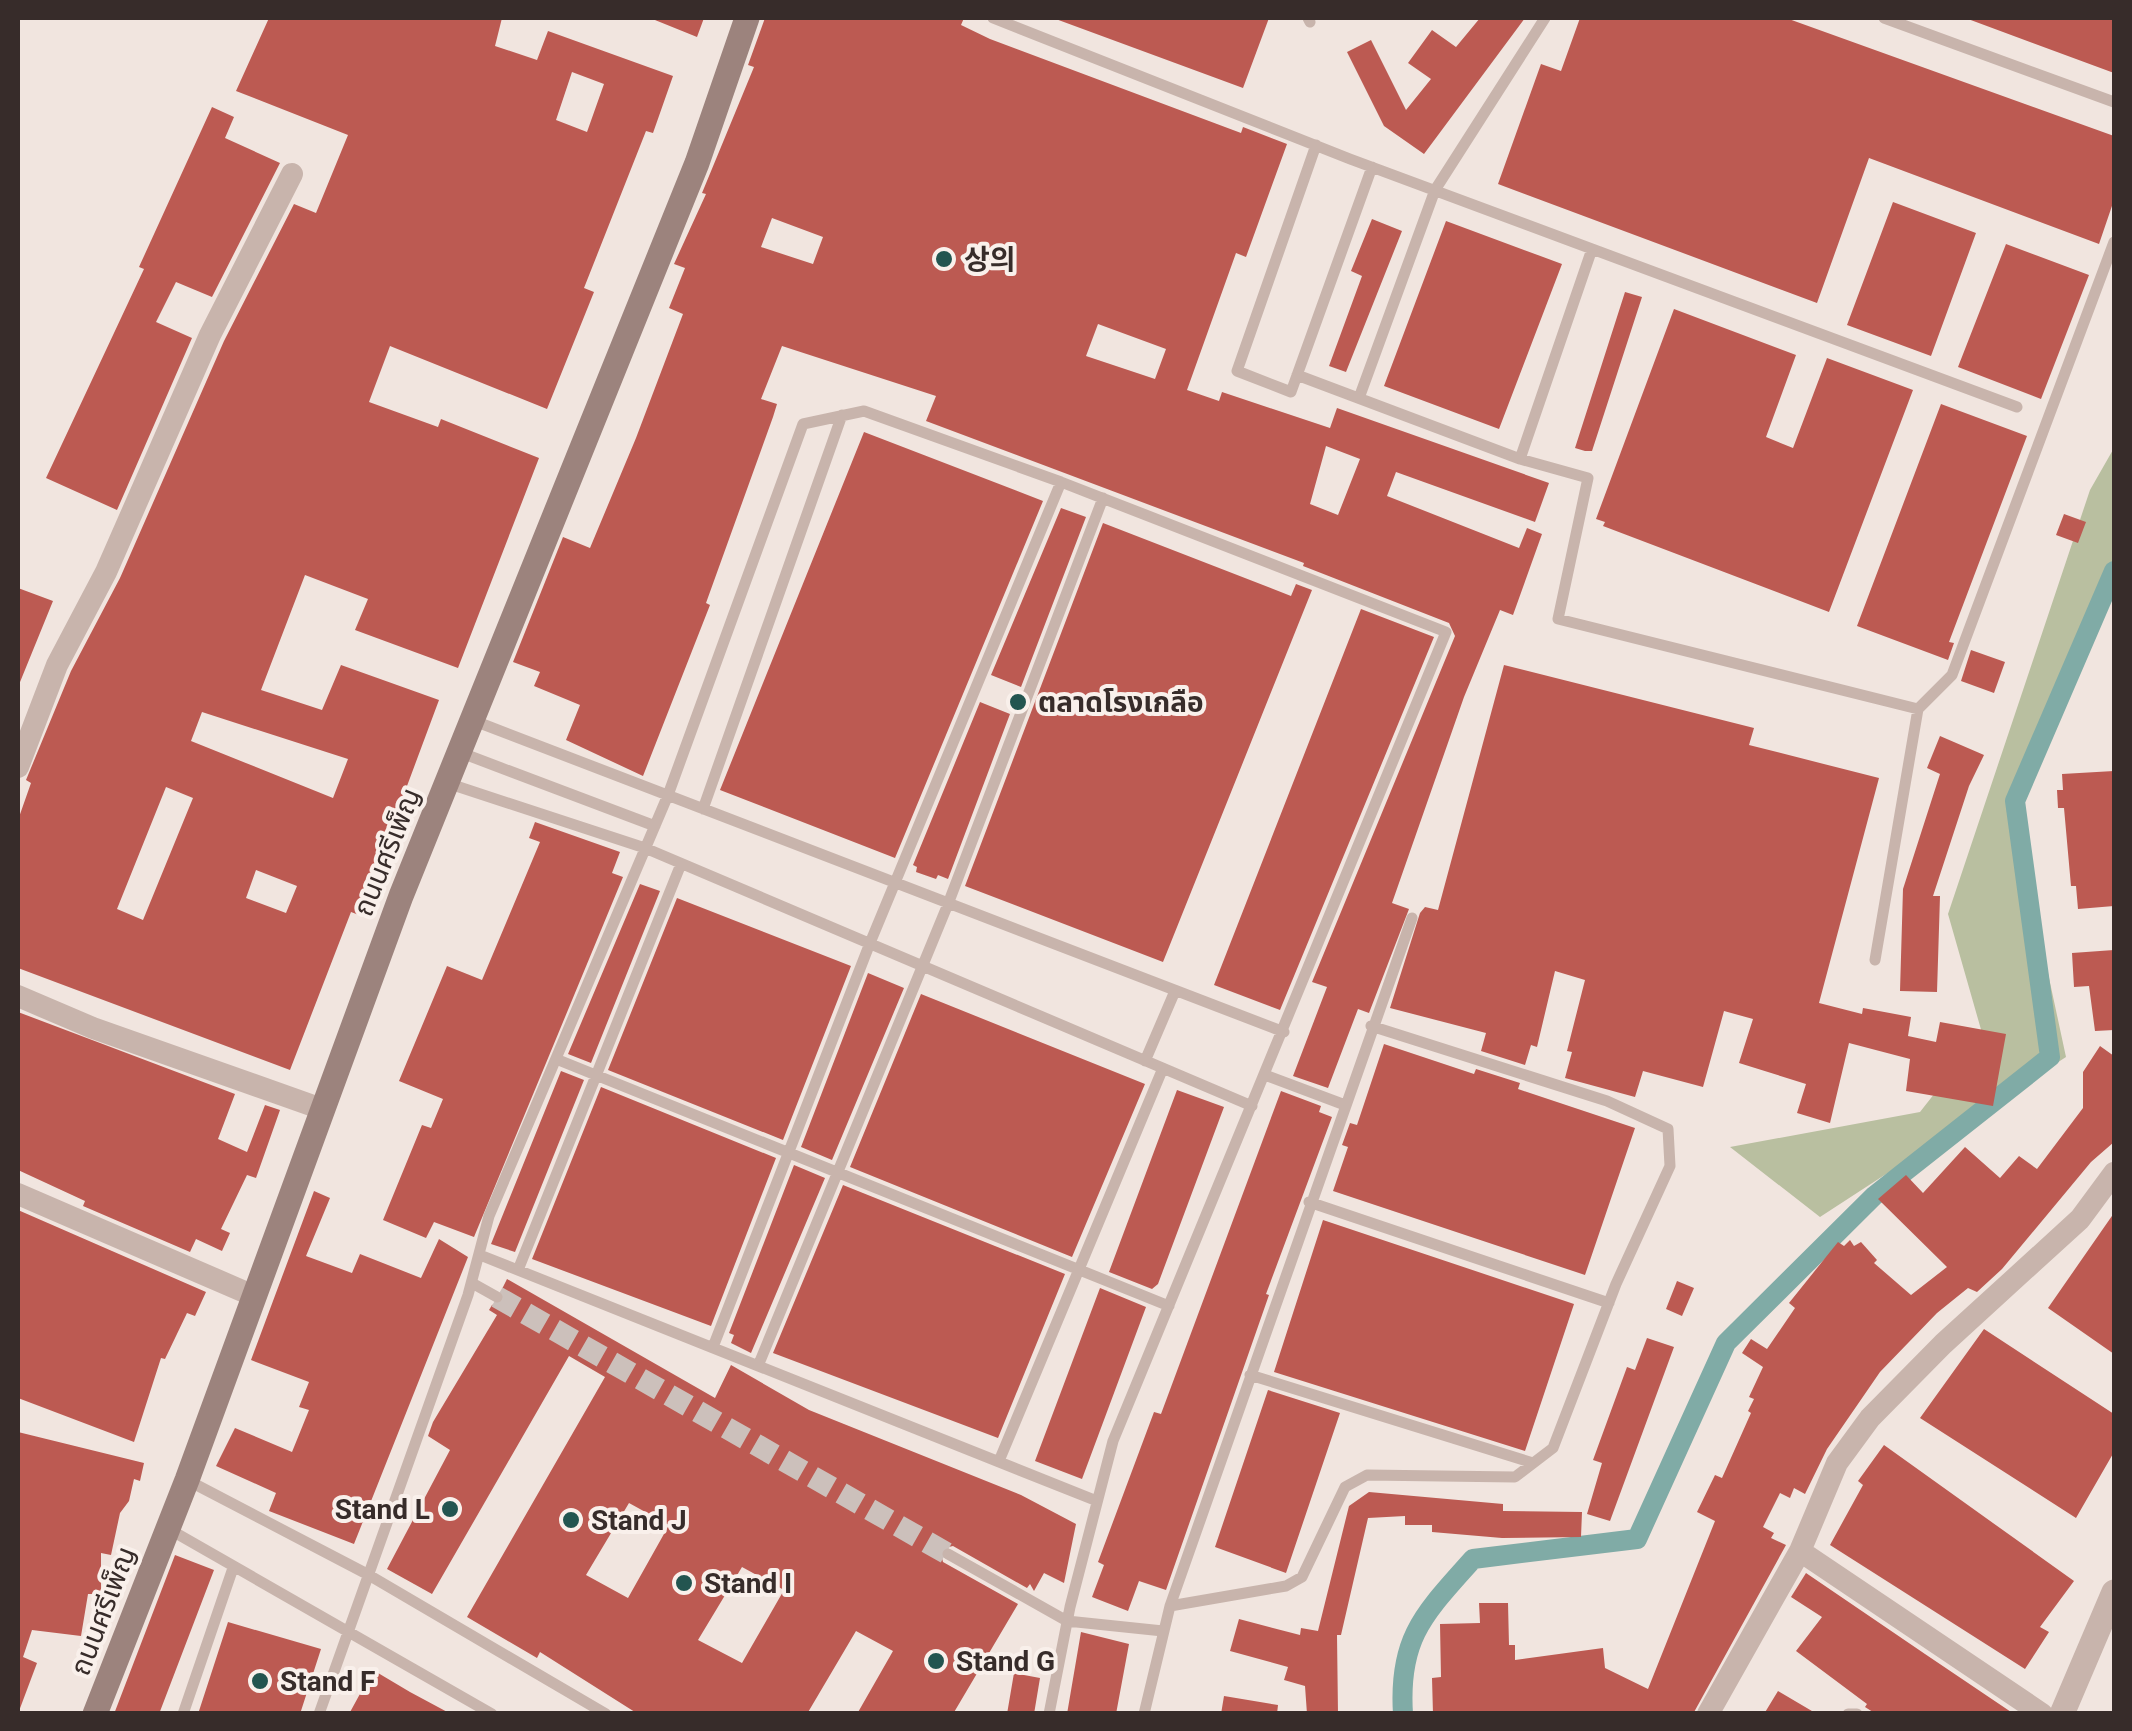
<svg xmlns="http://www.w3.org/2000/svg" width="2132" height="1731" font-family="Roboto,'Noto Sans KR','Noto Sans Thai',sans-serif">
<rect width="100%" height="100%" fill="#f1e5df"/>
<!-- green -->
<path fill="#b9bfa0" d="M2114,448v118l-103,235 55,256 -246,160 -90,-70 190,-35 62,-79 -34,-119 142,-424z"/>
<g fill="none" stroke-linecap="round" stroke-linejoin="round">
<!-- canal -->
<path stroke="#80aba6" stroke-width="20" d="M1403,1714c-5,-77 22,-101 70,-155l164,-20 89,-196 148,-147 176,-139 -35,-256 99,-230"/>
</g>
<!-- building -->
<path fill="#bc5a52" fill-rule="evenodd" d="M269,18h233l-7,28 42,14 11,-29 125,45 -20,57 -7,-2 -62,157 10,4 -47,117 -157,-63 -21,56 69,25 3,-8 98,39 -81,210 -103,-38 13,-31 -63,-24 -44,115 61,20 19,-45 98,35 -80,215 -8,-3 -61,158 -272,-102v-148l13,-37 -5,-3 45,-109 49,-93 104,-237 70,-137 22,9 32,-78 -112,-44zM572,72l32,12 -17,48 -31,-12zM202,712l146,47 -15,39 -142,-57zM166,787l27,11 -50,122 -26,-11zM256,870l41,16 -11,27 -40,-15z
M650,18h54l-7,19z
M765,18h199l-3,7 29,14 251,94 2,-6 44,17 -41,113 -10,-4 -49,137 32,11 3,-9 108,36 7,-20 212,75 -14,39 -139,-50 -9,24 132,52 8,-20 15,6 -29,81 -13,-5 -36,87 -72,206 17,6 -40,104 -11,-4 -30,79 -35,-12 34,-89 -15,-5 143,-346 -6,-13 -146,-57 1,-3 -378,-142 10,-25 -154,-50 -21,53 16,5 -4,13 -67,186 4,2 -67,171 -77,-36 14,-35 -46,-19 6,-14 -27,-10 50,-125 27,11 46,-110 47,-124 -14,-6 16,-40 -11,-4 32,-70 -4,-1 52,-126 -6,-2zM772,218l51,19 -10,27 -52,-17zM1098,324l68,25 -11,30 -69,-23zM1326,446l34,13 -22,56 -28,-11z
M1053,18h216l-26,70z
M1480,18h45l-101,136 -40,-28 -37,-74 24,-12 35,70 25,-31 -23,-16 24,-33 24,17z
M1580,18h206l328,118v64l-15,44 -230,-86 -52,145 -319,-119 43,-120 20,7z
M1969,18h145v55l-146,-54z
M212,107l22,10 -9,21 55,25 -68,134 -36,-15 -20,40 36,16 -75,172 -71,-32 98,-209 -5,-2z
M1893,202l83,31 -45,123 -84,-31z
M1372,219l30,12 -56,141 -17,-6 33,-90 -11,-5z
M1446,221l116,43 -63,165 -115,-43z
M2006,244l83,31 -48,124 -83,-32z
M1625,292l17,5 -50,154h-7l-10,-3z
M1674,309l122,46 -30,82 27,11 34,-90 86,32 -84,222 -226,-86 2,-4 -9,-3z
M1941,404l86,32 -78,206 5,1 -6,17 -91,-34z
M864,432l179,69 -148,357 -175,-68z
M1061,508l25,9 -65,170 -30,-12z
M2064,514l22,8 -8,21 -22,-8z
M1103,523l188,73 5,-12 16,6 -149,372 -198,-76z
M18,588l35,13 -35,86z
M1361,609l73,28 -154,373 -66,-25z
M1971,650l34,12 -11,31 -33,-12z
M1504,665l250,63 -5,17 130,33 -60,225 43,11 1,-6 48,9 -3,19 28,6 4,-20 66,12 -13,72 -87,-15 4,-32 -61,-16 -19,80 -33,-10 9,-29 -67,-21 14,-44 -29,-8 -21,76 -60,-16 -8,26 -70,-19 7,-26 -5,-1 18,-71 -30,-9 -18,76 -6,-2 -6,20 -44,-14 5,-18 -96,-25 30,-95 5,-6 13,3z
M980,702l30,12 -62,165 -10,-4 -2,4 -20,-7 1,-5 -4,-2z
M1940,736l44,19 -15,31 -36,110h7l-3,96 -37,-1 3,-102 37,-115 -13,-6z
M2114,771v135l-36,3 -2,-23h-5l-7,-78h-6l-1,-18h6l-1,-16z
M535,822l85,30 -8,21 11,4 -149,360 -40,-15 -8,16 -43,-18 39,-95 9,3 12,-29 -44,-18 48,-115 35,14 58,-138 -11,-4z
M640,884l20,7 -69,172 -23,-9z
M677,898l174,68 -68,174 -175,-70z
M2114,950v80l-19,1 -6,-45 -15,1 -2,-34z
M868,973l36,15 -72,172 -31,-13z
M921,994l224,90 -73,173 -222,-90z
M18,1012l217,82 -17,45 29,13 18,-47 15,5 -24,68 -9,-3 -26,54 9,4 -8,18 -26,-12 -6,13 -107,-46 2,-5 -67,-31z
M1384,1044l90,30 2,-5 44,14 -2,6 117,39 -50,147 -252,-84 15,-44 -6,-2 8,-22 7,2z
M2100,1046l14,10v86l-23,20 -89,107 -25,23 -9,-4 -31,25 -57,59 -53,77 -22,45 -11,-6 -4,10 -10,-5 -17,34 11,6 -3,5 15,7 -93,169h-260l-1,-36 9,-1 -1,-53 40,-1 -1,-20h29l1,42h6v15l88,-12 2,20 43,21 67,-168 -18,-9 18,-37 7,3 29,-65 -3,-2 6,-12 -5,-2 14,-30 -21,-14 9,-14 16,10 28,-41 -6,-5 49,-61 6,4 6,-6 4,6 7,-4 16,18 -3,3 37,32 36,-28 -69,-68 28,-24 17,18 42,-46 35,31 19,-22 18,13 46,-61v-36z
M561,1071l23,9 -69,172 -24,-8z
M601,1087l175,71 -65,168 -179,-67z
M1177,1090l47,17 -66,177 -6,5 -43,-17z
M1281,1091l40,15 -2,6 13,5 -66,177 3,1 -103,295 -27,-9 -11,30 -36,-14 12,-32 -6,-3 56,-150 7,2z
M794,1165l31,13 -74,175 -20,-10 3,-8 -5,-2z
M843,1185l222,89 -67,164 -225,-85z
M314,1191l16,7 -24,58 46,17 8,-19 61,24 18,-39 29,18 -114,287 -85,-33 7,-18 -60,-27 19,-38 57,24 17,-42 -10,-3 10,-25 -58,-22z
M18,1210l188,82 -11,24 -8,-3 -22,46 -4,-1 -27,84 -116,-44z
M2114,1213v141l-66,-46z
M1323,1220l251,84 -49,147 -251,-79z
M507,1279l208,119 16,-33 78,45 212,85 55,29 -12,59 -20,-10 -10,18 -4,-7 -3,4 -74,-42 -13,3 3,13 75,42 -65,110h-96l36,-63 -37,-20 -49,83h-169l-98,-62 -3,6 -70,-41 138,-240 -36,-21 -137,238 -45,-25 63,-119 -22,-14 5,-14 64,-107 -8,-5 3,-5 14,-4 -4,-12zM629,1503l40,22 -41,73 -42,-23zM742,1567l42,23 -42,73 -44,-23z
M1677,1281l17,7 -12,28 -16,-7z
M1100,1288l46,19 -64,172 -47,-18z
M1984,1329l130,85v38l-38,66 -156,-100z
M1647,1338l27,9 -64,174 -23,-7 15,-51 -9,-3 34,-93 8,3z
M1268,1390l72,23 -54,160 -71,-26z
M18,1432l126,31 -4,18 -6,-2 -5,22 -9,12 -9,42 -10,-2v41h-13l-7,42 -49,-6 -9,27 14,6 -18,48z
M1884,1445l190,136 -34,46 9,5 -24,37 -195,-124 33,-60 -5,-4z
M1369,1492l134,12v7l79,1 -1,25 -79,1 -70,-6v-7h-27v-9l-37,2 -27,117h-4l1,79h-31l-2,-28 -21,-6 4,-13 -58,-16 9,-32 61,16 1,-7 17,3 31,-125z
M175,1555l39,15 -55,144h-45z
M1806,1573l119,81 89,60h-138l-11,-7 2,-3 -71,-53 26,-34 -31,-20z
M228,1622l93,27 -21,65h-102z
M1081,1632l48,12 -13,70h-49z
M373,1670l37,22 41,22h-102z
M1014,1673l26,5 -6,36h-27z
M1778,1691l39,23h-53z
M1224,1696l54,9 -1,9h-56z"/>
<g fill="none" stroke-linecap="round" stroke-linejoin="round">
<!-- minor-tunnel -->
<path stroke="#ccc0bb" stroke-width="22" stroke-dasharray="22 11" stroke-linecap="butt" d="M497,1297l451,257"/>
<!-- service -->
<path stroke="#c8b4ac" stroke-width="11" d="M993,18l357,141 667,248
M1308,18l2,4
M1884,18l230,84
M1316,145l-79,226 54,21 81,-225
M1297,375l223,84 72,-210
M1359,398l76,-208 110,-172
M1520,459l68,19 -30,141 360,90 34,-34 162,-433
M472,720l812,312
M459,752l196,74
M447,783l198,65 607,258
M703,809l139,-394
M1875,960l43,-251
M556,1059l613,247
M1145,1061l30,-70
M1265,1075l80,30
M1309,1202l300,101
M480,1255l617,246
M518,1270l163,-406
M472,1283l25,14
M713,1347l157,-404 191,-461
M758,1366l190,-462 155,-406
M1250,1375l283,88
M999,1461l164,-393
M187,1480l180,94 239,140
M167,1528l325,186
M948,1554l119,67 96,10
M1170,1606l116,-20 16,-9 43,-90 22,-12 148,2 38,-29 63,-164 54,-118 -2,-37 -61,-28 -236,-75
M183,1714l50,-146
M319,1714l149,-419 21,-79 179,-421 135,-371 61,-13 197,71 385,150 -333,809 -43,166 -21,107
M1144,1714l26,-108 242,-688
M1848,1714h9"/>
<!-- minor -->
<path stroke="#c8b4ac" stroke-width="22" d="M18,767l39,-102 49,-93 104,-237 82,-161
M18,996l75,32 229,81
M18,1194l236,102
M1800,1551l242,163
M1708,1714l92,-163 37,-88 33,-45 73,-74 137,-125 34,-46"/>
<!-- tertiary -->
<path stroke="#c8b4ac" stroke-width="25" d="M2062,1714l52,-122"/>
<!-- secondary -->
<path stroke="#9c837d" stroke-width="25" d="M95,1714l92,-234 214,-584 296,-733 50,-145"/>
</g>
<!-- markers -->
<g fill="#235550" stroke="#f9f0eb" stroke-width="4">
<circle cx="944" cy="259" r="10"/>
<circle cx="1018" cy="702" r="10"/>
<circle cx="450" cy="1509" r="10"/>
<circle cx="571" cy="1520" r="10"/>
<circle cx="684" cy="1583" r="10"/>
<circle cx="936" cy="1661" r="10"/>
<circle cx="260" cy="1681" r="10"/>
</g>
<g text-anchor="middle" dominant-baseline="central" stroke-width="8" stroke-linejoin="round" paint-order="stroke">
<!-- poi labels -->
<g font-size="28" font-weight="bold" fill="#372c2a" stroke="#f9f0eb" text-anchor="start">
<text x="964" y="259">상의</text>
<text x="1038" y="702">ตลาดโรงเกลือ</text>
<text x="430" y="1509" text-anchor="end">Stand L</text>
<text x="591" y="1520">Stand J</text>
<text x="704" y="1583">Stand I</text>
<text x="956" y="1661">Stand G</text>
<text x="280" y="1681">Stand F</text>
</g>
<!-- street labels -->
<g font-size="28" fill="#372c2a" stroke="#f9f0eb">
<text transform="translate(387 852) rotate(-68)">ถนนศรีเพ็ญ</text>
<text transform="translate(103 1611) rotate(-69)">ถนนศรีเพ็ญ</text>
</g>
</g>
<!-- border -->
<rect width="2132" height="1731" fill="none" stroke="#372c2a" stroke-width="40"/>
</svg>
